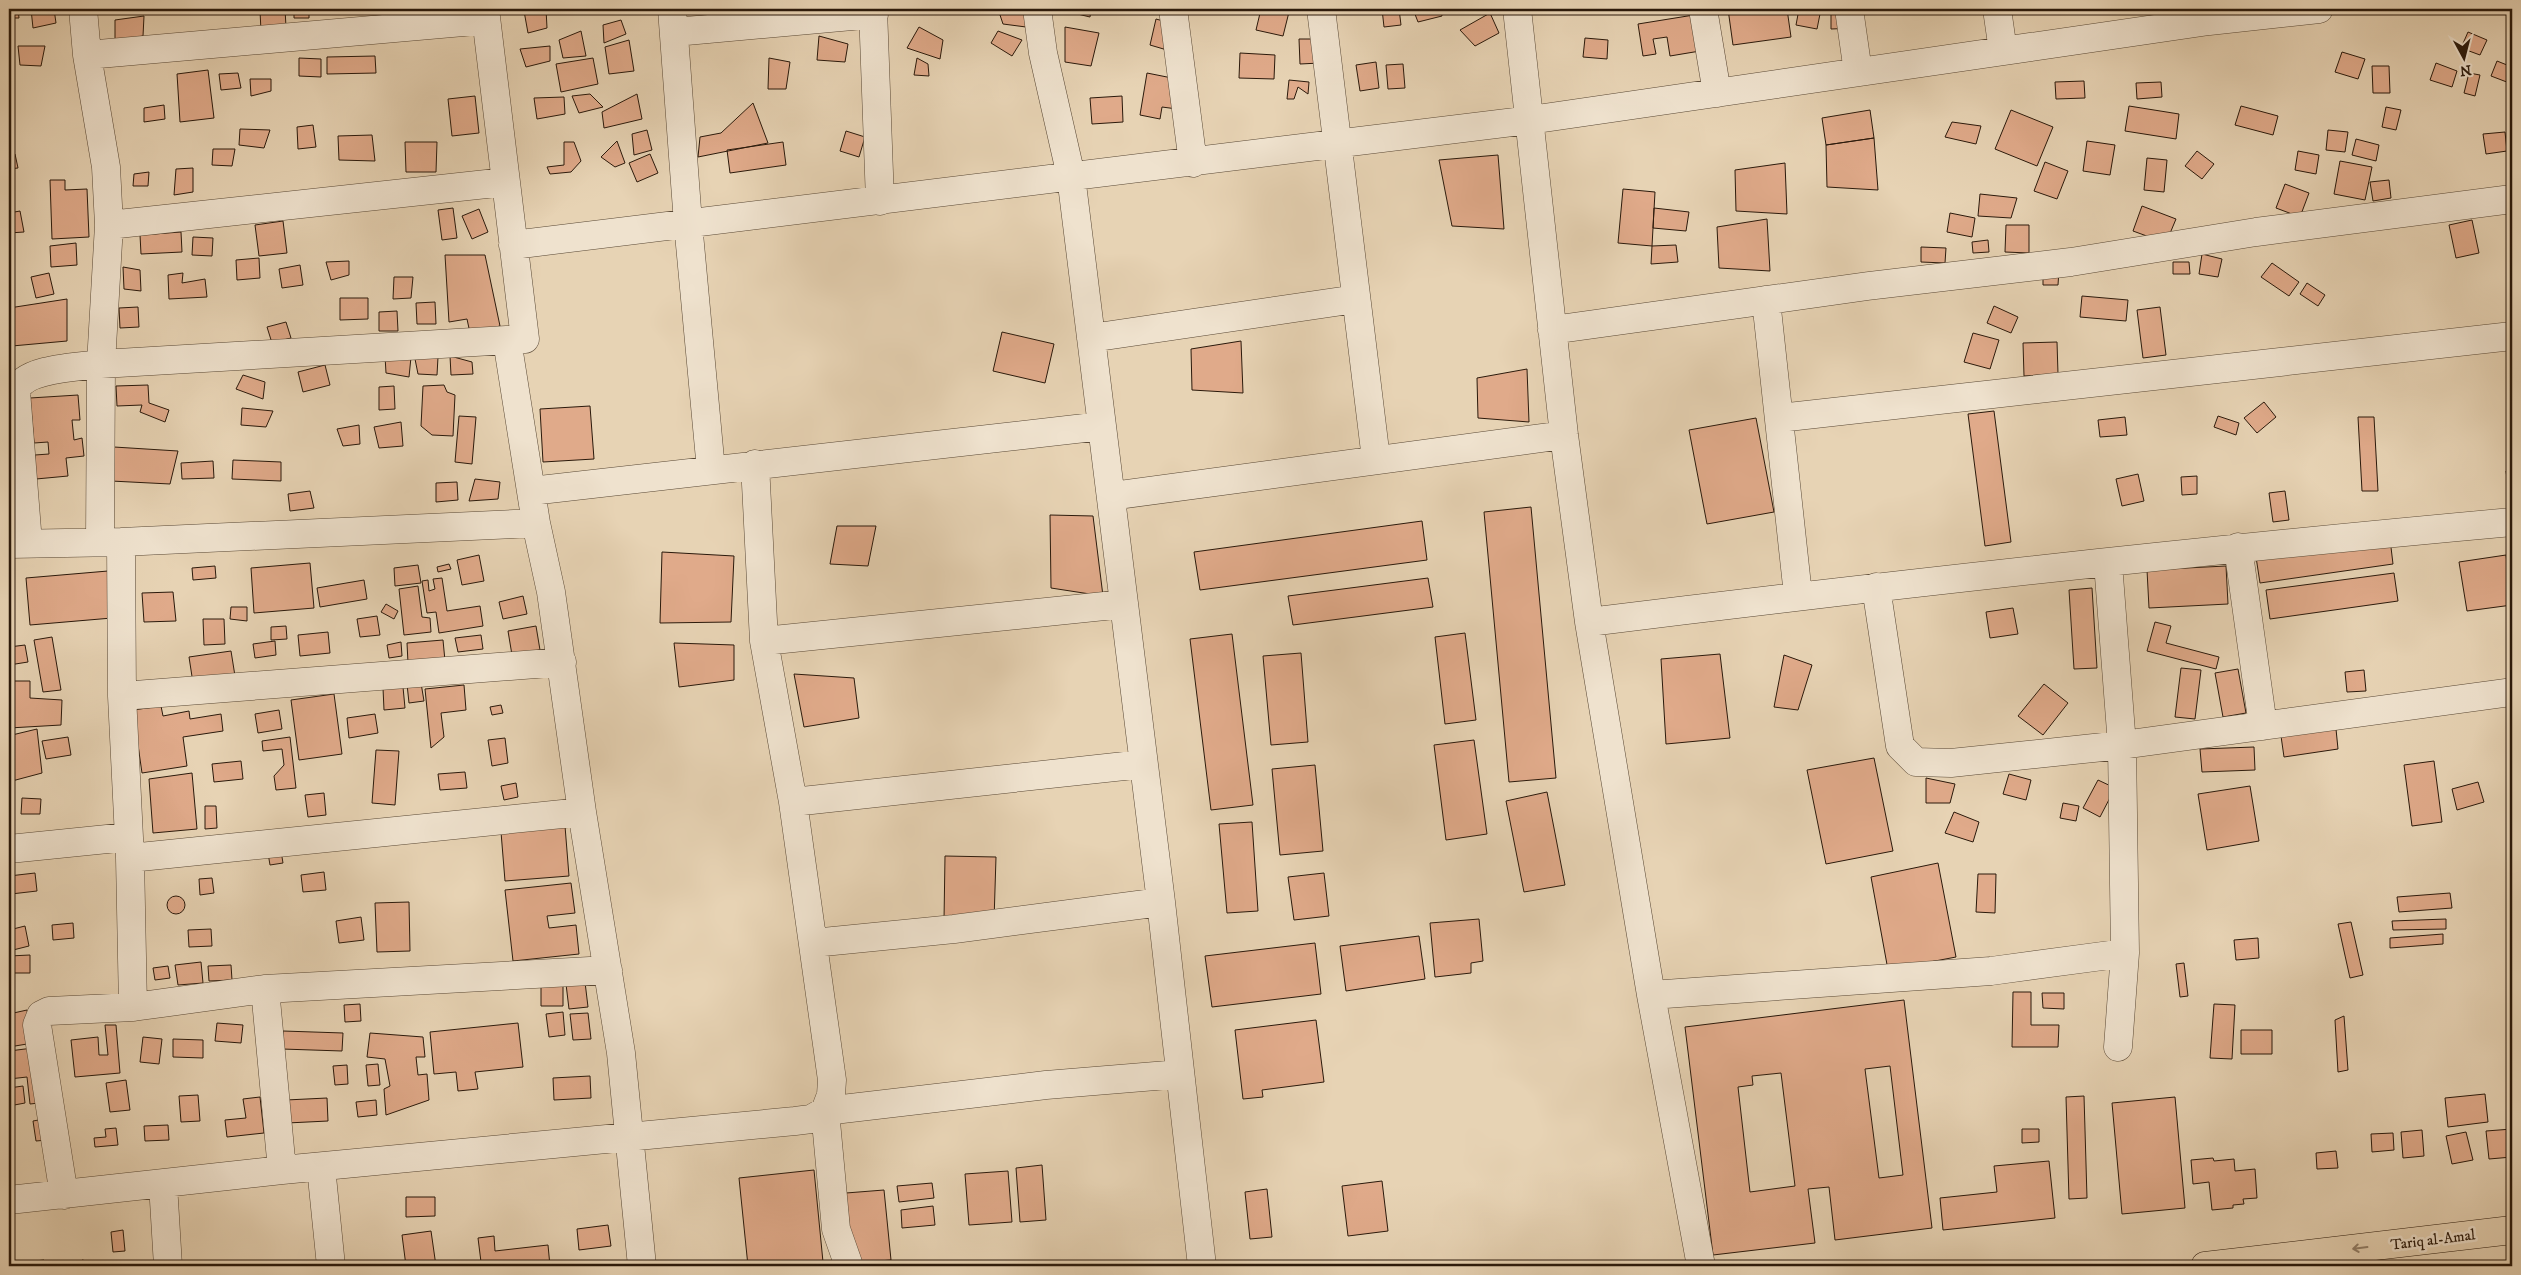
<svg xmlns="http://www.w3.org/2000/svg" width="2521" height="1275" font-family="'IM FELL DW Pica',serif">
<rect width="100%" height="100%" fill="#e7d3b4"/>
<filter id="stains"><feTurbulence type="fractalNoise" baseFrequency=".004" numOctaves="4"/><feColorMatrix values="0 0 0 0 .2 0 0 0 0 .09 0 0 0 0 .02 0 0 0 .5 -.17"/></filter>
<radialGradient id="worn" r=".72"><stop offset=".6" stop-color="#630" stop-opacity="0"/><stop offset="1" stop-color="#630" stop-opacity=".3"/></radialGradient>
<!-- building -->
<path fill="#e0aa8a" stroke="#2a190b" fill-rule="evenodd" d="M9,9h9l1,9h-10z
M31,9h23l2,14 -23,5z
M270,9h15l1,18 -25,4 -1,-20z
M294,9h15v9h-15z
M530,9h16l1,19 -19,5 -4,-22z
M998,9h21l7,3v15l-23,-3z
M1091,9l-1,8 -29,-7v-1z
M1261,9l28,3 -6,24 -27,-6z
M1382,9h17l2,16 -17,2z
M1413,9h28l1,7 -24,6z
M1728,9h59l4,28 -58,8z
M1799,9h22l-4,20 -21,-4z
M1831,9h25l1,19 -26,1z
M1490,13l9,20 -24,13 -15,-16z
M1700,14l6,36 -36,6 -3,-19 -14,2 3,15 -13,2 -5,-32z
M144,16l-1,20 -28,5v-21z
M1156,19l18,5 -7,26 -17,-5z
M621,20l5,14 -22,9 -1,-18z
M919,27l24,13 -3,19 -33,-11z
M1065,27l34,6 -8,33 -26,-4z
M581,31l5,25 -23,2 -4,-18z
M998,31l24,9 -10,16 -21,-13z
M2468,32l19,8 -7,15 -19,-7z
M819,36l29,8 -3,18 -28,-2z
M1585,38l23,2 -1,19 -24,-2z
M1299,39h20l1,24 -20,1z
M629,40l5,31 -25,3 -4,-27z
M18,46h27l-4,20 -21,-1z
M550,46v15l-24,6 -6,-18z
M2342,52l23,7 -7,20 -23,-7z
M1240,53l35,2 -1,24 -35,-1z
M375,56l1,17 -49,1v-17z
M299,58l22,1v18l-22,-1z
M593,58l5,26 -37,8 -5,-28z
M769,58l21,4 -4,27h-18z
M917,58l11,6 1,12 -15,-1z
M2497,61l15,6v17l-21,-8z
M1376,62l3,26 -19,3 -4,-26z
M2436,63l21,8 -5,16 -22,-7z
M1403,64l2,24 -17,1 -2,-24z
M2372,66h17l1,27h-17z
M208,70l6,48 -34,4 -3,-48z
M238,73l3,15 -20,2 -2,-16z
M1147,73l35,7 -5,29 -15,-2 -2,12 -20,-4z
M2469,73l11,2 -5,21 -11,-3z
M250,79h21v12l-20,5z
M1289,80l20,2 -1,12 -10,-7 -4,12h-7z
M2084,81l1,17 -29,1 -1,-17z
M2161,82l1,15 -25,2 -1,-16z
M590,94l13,13 -24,6 -7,-17z
M637,94l5,25 -38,9 -2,-16z
M475,96l4,37 -27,3 -4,-37z
M1122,96l1,26 -31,2 -2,-26z
M564,97l1,17 -28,5 -3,-21z
M753,103l15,40 -70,14 2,-20 21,-4z
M164,105l1,14 -21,3v-14z
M2129,106l50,8 -3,25 -51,-8z
M2241,106l37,10 -5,19 -38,-10z
M2386,107l15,3 -5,20 -14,-3z
M1870,110l4,28 -48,7 -4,-27z
M2011,110l42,17 -16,39 -42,-17z
M1952,122l29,4 -5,18 -31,-7z
M313,125l3,22 -18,2 -1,-22z
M240,129l30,1 -6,18 -25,-3z
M647,130l5,20 -18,5 -2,-21z
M2328,130l20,2 -3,20 -19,-2z
M846,131l19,6 -6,20 -19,-6z
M2505,132l2,19 -21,3 -3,-20z
M372,135l3,26 -36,-1 -1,-24z
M1874,138l4,52 -51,-3 -1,-42z
M2356,139l23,6 -3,16 -24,-6z
M617,141l8,22 -10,4 -14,-10z
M2087,141l28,4 -5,30 -27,-4z
M405,142h32l-1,30h-30z
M564,142h10l7,19 -10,11 -21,2 -3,-7 17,-2z
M783,142l3,23 -56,8 -3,-23z
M213,149h22l-3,17 -20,-1z
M2197,151l17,13 -12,15 -17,-13z
M2298,151l21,4 -3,19 -21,-4z
M9,154h6l3,14 -9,1z
M650,154l8,19 -21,9 -8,-19z
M1498,155l6,74 -52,-3 -13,-66z
M2147,158l20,2 -3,32 -20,-2z
M2340,161l32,6 -7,33 -31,-6z
M2045,162l23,9 -11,28 -23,-8z
M1785,163l2,51 -51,-3 -1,-41z
M193,168v24l-19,3 2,-26z
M149,172l-1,14h-15l1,-12z
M50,180h15v10l22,-1 2,48 -37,2z
M2389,180l2,18 -18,3 -3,-19z
M2285,184l24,9 -9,24 -24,-9z
M1623,189l32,3 -3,54 -34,-3z
M1980,194l37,4 -6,20 -33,-2z
M2142,206l34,13 -10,24 -33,-12z
M453,208l4,30 -15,2 -4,-30z
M1654,208l35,4 -3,19 -33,-3z
M479,209l9,23 -16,7 -10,-23z
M20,211l4,21 -15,1v-20z
M1950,213l25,5 -3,19 -25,-5z
M1767,219l3,52 -51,-3 -2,-41z
M2472,220l7,33 -23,5 -7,-33z
M283,221l4,32 -28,3 -4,-31z
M2006,225h23v28l-24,-1z
M181,232l1,20 -41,2 -1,-19z
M193,237l20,1 -1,18 -20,-1z
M1988,240l1,12 -16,1 -1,-11z
M76,243l1,22 -26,2 -1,-21z
M1676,245l2,17 -27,2 1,-18z
M1921,247l25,1 -1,15 -24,-1z
M2202,254l20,5 -4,18 -19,-3z
M445,255h40l15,71 -30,7 -3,-14 -18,3z
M259,258l1,20 -23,2 -1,-20z
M349,261v14l-18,5 -5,-18z
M2173,262h16l1,12h-17z
M2272,263l27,19 -10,14 -28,-19z
M300,265l3,20 -21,3 -3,-19z
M123,267l17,3 1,21 -17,-2z
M2043,270h16l-1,15h-15z
M49,273l5,21 -18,4 -5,-21z
M183,273l-1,10 23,-4 2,18 -38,2 -1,-24z
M394,277h19l-2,21 -18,1z
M2307,283l18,12 -7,11 -18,-12z
M2082,296l46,4 -2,21 -46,-4z
M340,298h28v21l-28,1z
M67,299v42l-55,5 -3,-38z
M435,302l1,22h-19l-1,-21z
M1994,306l24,11 -7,16 -24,-10z
M138,307l1,20 -19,1 -1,-20z
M2160,307l6,48 -23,3 -6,-48z
M397,311l1,20h-19v-19z
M286,322l5,16 -19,5 -5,-16z
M1002,332l52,12 -9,39 -52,-12z
M1973,333l26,7 -9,29 -26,-7z
M1241,341l2,52 -51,-3 -1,-41z
M2057,342l1,32 -34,2 -1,-33z
M385,356l26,1 -2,20 -23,-4z
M450,356l22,6 1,12 -22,1z
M438,357l-1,18 -19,-1 -3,-15z
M325,365l5,20 -27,7 -5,-20z
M1527,369l2,53 -51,-4 -1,-40z
M243,375l22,7 -2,17 -27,-10z
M148,385l1,18 20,7 -4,12 -25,-10 2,-7 -25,1 -1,-20z
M444,385l3,7 8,3 -2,41 -21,-1 -11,-9 2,-40z
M394,386l1,23 -16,1v-23z
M78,395l2,25h-8l2,20 8,-2 2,18 -18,2 2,18 -32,3 -1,-24 14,-1 -1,-12 -14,1 -4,-45z
M2264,402l12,15 -19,16 -13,-15z
M590,406l4,53 -51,3 -3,-53z
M242,408l31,3 -7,16 -25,-2z
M1994,411l17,131 -26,4 -17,-132z
M459,416l17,1 -4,47 -17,-2z
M2218,416l21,7 -3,12 -22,-8z
M2125,417l2,18 -27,2 -2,-17z
M2358,417h16l4,74h-16z
M1756,418l18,94 -67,12 -18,-94z
M401,422l2,24 -24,2 -5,-21z
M359,425l1,19 -17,2 -6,-17z
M114,447l64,4 -8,33 -59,-3z
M233,460l48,2v19l-49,-2z
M213,461l1,17 -32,1 -1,-16z
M2512,470v30l-2,1 -4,-30z
M2138,474l6,27 -22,5 -6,-27z
M2197,476v18l-15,1 -1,-18z
M475,479l25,3 -2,17 -29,2z
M457,482l1,18 -22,2v-19z
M310,491l4,17 -24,3 -2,-17z
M2285,491l4,29 -16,2 -4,-29z
M1531,507l25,271 -47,4 -25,-270z
M1050,515l43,1 10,80 -52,-8z
M1422,521l5,39 -227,30 -6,-38z
M837,526h39l-8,40 -38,-2z
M2390,539l3,25 -133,19 -4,-26z
M662,552l72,4 -3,66 -71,1z
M479,555l5,26 -22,4 -5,-25z
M2506,555l6,50 -45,6 -8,-49z
M310,563l4,45 -60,5 -3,-45z
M449,564l2,5 -13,3 -1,-5z
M418,565l3,18 -26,3 -1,-18z
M215,566l1,12 -23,2 -1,-12z
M2226,566l2,38 -79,4 -2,-38z
M108,571l4,47 -82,7 -4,-47z
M2394,573l4,28 -128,18 -4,-29z
M442,578l5,33 33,-5 3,20 -44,7 -3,-21 -9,1 -5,-32 6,-1 1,11 6,-2 -2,-10z
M1428,578l5,29 -140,18 -5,-29z
M364,580l3,19 -47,8 -3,-19z
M418,586l4,31 8,1 1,14 -27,3 -5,-46z
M2092,588l5,80 -23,1 -5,-79z
M173,592l3,29 -32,1 -2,-29z
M523,596l4,18 -24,5 -4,-17z
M386,604l12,7 -4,8 -13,-7z
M231,607h16v14l-17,-2z
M2013,608l5,26 -28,4 -4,-26z
M377,616l3,19 -20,2 -3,-18z
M203,619h21l1,25 -21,1z
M2155,622l16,4 -5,17 53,14 -3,12 -69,-18z
M286,626l1,13 -16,1v-13z
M536,626l4,24 -28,5 -4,-24z
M328,632l2,21 -30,3 -2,-21z
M1465,633l11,87 -31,4 -10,-87z
M1232,634l21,171 -42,5 -21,-171z
M481,635l2,14 -25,3 -3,-14z
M52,637l9,53 -18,2 -9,-52z
M443,640l2,21 -37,2 -1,-20z
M275,641l1,14 -21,3 -2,-14z
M401,642l1,14 -13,2 -2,-13z
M674,643l60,2v35l-55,7z
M25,645l3,17 -19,3v-18z
M231,651l4,25 -42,7 -4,-26z
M1301,653l7,89 -37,3 -8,-89z
M1720,654l10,84 -64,6 -5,-85z
M1784,655l28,10 -14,45 -24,-3z
M2181,668l20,2 -6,49 -20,-2z
M2238,669l8,44 -23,4 -8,-44z
M2364,670l2,21 -19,1 -2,-20z
M794,674l60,4 5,40 -55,9z
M9,681h21v17l32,2 -1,25 -52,3z
M421,683l3,18 -15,2 -2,-19z
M2044,684l24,19 -25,32 -25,-19z
M464,685l2,25 -25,3 3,24 -13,11 -6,-59z
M403,687l2,21 -21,2 -1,-22z
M334,694l8,60 -43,6 -8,-60z
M501,705l2,8 -11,2 -2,-8z
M161,706l2,10 26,-5 1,8 31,-5 2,17 -40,6 4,29 -45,7 -9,-63z
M279,710l3,19 -24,4 -3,-19z
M375,714l3,19 -29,5 -2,-20z
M37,729l5,44 -30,8v-46z
M2336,729l2,20 -54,8 -3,-21z
M68,737l3,18 -25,4 -4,-18z
M290,737l6,51 -20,2 -2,-14 10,-11 -2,-16 -19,2 -1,-10z
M505,738l3,25 -16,3 -4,-26z
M1474,740l13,94 -41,6 -12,-95z
M2254,747l1,23 -53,2 -2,-23z
M376,750l23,1 -4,54 -23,-2z
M1874,758l19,93 -67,13 -19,-94z
M241,761l2,18 -29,3 -2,-18z
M2434,761l8,61 -30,4 -8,-61z
M1315,765l8,86 -43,4 -8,-86z
M465,772l2,16 -27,2 -2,-16z
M192,773l5,56 -44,4 -4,-54z
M2009,774l22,6 -5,20 -23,-6z
M1926,778l29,6 -5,19h-24z
M2098,780l17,8 -15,29 -17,-9z
M2478,782l6,20 -27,8 -5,-21z
M516,783l2,14 -14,3 -3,-14z
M2250,786l9,55 -52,9 -9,-56z
M1547,792l18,93 -41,7 -18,-91z
M324,793l2,22 -18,2 -3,-22z
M22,798l19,1 -1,15h-19z
M2063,803l16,3 -3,15 -16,-3z
M205,806h11l1,22 -12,1z
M1954,812l25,10 -6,20 -28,-9z
M1252,822l6,89 -31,2 -8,-89z
M565,826l4,50 -64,5 -4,-49z
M281,851l2,12 -13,2 -2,-12z
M945,856l51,1 -2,64 -50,-1z
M1938,863l18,94 -68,13 -17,-93z
M324,872l2,18 -23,2 -2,-17z
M35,873l2,18 -26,3 -2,-18z
M1324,873l5,43 -35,4 -6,-43z
M1978,874h18l-1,39 -19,-1z
M212,878l2,15 -14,2 -1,-16z
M571,883l4,30 -28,3 2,12 27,-3 3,29 -66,7 -8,-71z
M2450,893l2,15 -53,4 -2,-15z
M167 905a9 9 0 1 1 18 0a9 9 0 1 1-18 0Z
M409,902l1,49 -33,1 -2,-49z
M361,917l3,23 -25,3 -3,-22z
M1479,919l4,42 -12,2v10l-36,4 -5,-54z
M2446,919v10l-53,1 -1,-9z
M2351,922l12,53 -13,3 -12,-54z
M73,923l1,15 -21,2 -1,-15z
M25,926l4,20 -20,5v-21z
M211,929l1,17 -23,1 -1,-17z
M2443,934v10l-53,4v-10z
M1419,936l6,43 -79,12 -6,-45z
M2258,938l1,20 -23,2 -2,-20z
M1315,943l6,51 -109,13 -7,-51z
M30,955v18h-21v-17z
M201,962l2,21 -25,2 -3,-20z
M2184,963l4,33 -8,1 -4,-33z
M231,965l1,15 -23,1 -1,-15z
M168,966l2,12 -15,2 -2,-12z
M585,982l3,25 -19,2 -3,-25z
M541,984h22v22h-22z
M2013,992h18v33h28l-1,22h-46z
M2042,993h22v16l-21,-1z
M1904,1000l28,228 -97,12 -6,-53 -21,2 7,54 -102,12 -28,-228zM1890,1066l13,109 -24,3 -14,-109zM1781,1073l14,113 -45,6 -12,-105 15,-2 -1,-9z
M360,1004l1,17 -16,1 -1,-17z
M2214,1004l21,1 -3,54 -22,-1z
M27,1010l6,33 -24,4v-33z
M563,1012l2,23 -16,2 -3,-23z
M588,1013l3,26 -18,1 -3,-26z
M2344,1016l4,54 -10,2 -3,-52z
M1316,1020l8,62 -62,8 1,7 -20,2 -8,-69z
M217,1023l26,2 -2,18 -26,-2z
M518,1023l5,44 -48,5 3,17 -20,2 -2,-19 -22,2 -4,-42z
M105,1025h11l4,48 -45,4 -4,-37 27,-3 1,18h9z
M2241,1030h31v24h-31z
M283,1031l60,2 -1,18 -60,-2z
M370,1033l53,4 2,20h-9l2,18 9,-1 2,26 -43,15 -2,-26 6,-3 -5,-27 -18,-2z
M143,1037l19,2 -3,25 -19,-2z
M173,1039l30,1v18l-30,-1z
M33,1048l6,55 -9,1 -3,-27 -18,2v-28z
M378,1064l2,21 -12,1 -2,-21z
M347,1065l1,19 -13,1 -2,-19z
M590,1076l1,22 -37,2 -1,-22z
M126,1080l4,30 -20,2 -4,-29z
M23,1086l2,17 -16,3v-18z
M2485,1094l3,28 -40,5 -3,-29z
M198,1095l2,26 -19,1 -2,-26z
M2084,1096l3,102 -18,1 -3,-102z
M260,1097l4,36 -37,4 -2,-17 21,-2 -3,-19z
M2175,1097l10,111 -63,6 -10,-111z
M327,1098l1,23 -41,2 -1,-23z
M376,1100l1,15 -19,2 -2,-15z
M44,1119l3,21 -11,1 -3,-20z
M168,1125l1,15 -24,1 -1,-15z
M116,1128l2,17 -23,2 -1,-9 12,-1 -1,-8z
M2022,1129h17v13l-17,1z
M2512,1129v28l-23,2 -3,-28z
M2422,1130l2,26 -21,2 -2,-26z
M2466,1132l7,28 -21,4 -6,-28z
M2393,1133l1,17 -22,2 -1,-18z
M2336,1151l2,17 -21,1 -1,-16z
M2213,1158l1,3 20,-2 1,12 20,-2 2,29 -14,1 1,5 -11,1v3l-21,2 -3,-28 -16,2 -2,-24z
M2049,1161l6,57 -112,12 -3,-32 57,-6 -3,-26z
M1042,1165l4,55 -26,2 -4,-54z
M814,1170l9,92 -43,4h-32l-9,-88z
M1008,1171l4,51 -43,3 -4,-51z
M1382,1181l6,50 -40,5 -6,-50z
M932,1183l2,15 -35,4 -2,-16z
M1267,1189l5,48 -22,2 -5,-47z
M884,1190l7,70 -38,3 -7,-70z
M406,1197h29v19l-29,1z
M933,1206l2,19 -33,3 -1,-18z
M608,1225l3,21 -32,4 -2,-21z
M123,1230l2,21 -12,1 -2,-20z
M431,1231l5,35h-30l-4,-31z
M494,1236l1,15 53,-6 2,21h-58l-1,-5 -10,1 -3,-24z
M44,1260l1,6h-20v-4z
M82,1260l20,4v2h-21z
M617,1261l1,5h-36z"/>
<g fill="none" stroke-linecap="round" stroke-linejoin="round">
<defs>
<path id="street" d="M83,9l4,46 19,112 3,58 -8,139 -1,178
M672,9l16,214 23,247
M873,9l7,192
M1037,9l6,44 28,123 90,726 41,364
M1173,9l20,154
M1321,9l55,450
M1517,9l47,426 25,187 62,373 50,271
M1703,9l14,84
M1849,9l9,63
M1997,9l6,42
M675,32l199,-18
M87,55l399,-35
M109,225l396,-43
M513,245l1017,-125 679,-99 110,-12
M1766,300l32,295
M1552,330l316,-44 203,-24 185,-30 256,-33
M1091,338l265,-39
M507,340l29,183 15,69 31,220 39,241 21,213
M1779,418l733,-82
M755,464l9,177 29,161 39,278 -1,15 -6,16 11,118 13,37
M531,491l571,-65
M1111,496l453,-61
M121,542l1,154 8,162 3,149
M28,543l-12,-152c8,-23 62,-24 85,-27l424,-25 -40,-330
M10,544l111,-2 415,-19
M2238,547l25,179
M2108,563l14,182 3,208 -7,94
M1876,587l24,159 16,16 35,1 171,-18 390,-53
M1589,622c307,-38 615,-72 923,-100
M764,641l360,-37
M122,696l440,-34
M793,802l350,-38
M9,849l118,-12
M130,858l452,-46
M813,943l141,-14 207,-27
M265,989l17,181
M1651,995l340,-24 134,-18
M321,1167l10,99
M163,1184l5,82
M64,1195l-27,-170 4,-10 8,-4 84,-4 132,-18 343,-19
M9,1200l273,-30 513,-49 16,-2 14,-8 221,-26 134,-11"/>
<path id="highway" d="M2205,1266l307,-36"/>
</defs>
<!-- street casing -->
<use href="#street" stroke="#594835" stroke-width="29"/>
<!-- highway casing -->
<use href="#highway" stroke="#2a190b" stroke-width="29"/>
<!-- street -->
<use href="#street" stroke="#efe2ce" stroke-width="28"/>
<!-- highway -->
<use href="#highway" stroke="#e7d3b4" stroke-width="28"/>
</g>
<!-- one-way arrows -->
<defs><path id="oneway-shaft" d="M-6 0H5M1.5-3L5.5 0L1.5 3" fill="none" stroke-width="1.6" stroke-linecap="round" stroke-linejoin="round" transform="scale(1.25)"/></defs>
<use stroke="#927f68" href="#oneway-shaft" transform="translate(2360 1248) rotate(173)"/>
<g text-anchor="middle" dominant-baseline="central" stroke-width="5" stroke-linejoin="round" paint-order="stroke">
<!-- street labels -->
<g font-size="15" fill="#2a190b" stroke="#efe2ce">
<text transform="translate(2433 1240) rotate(-7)">Tariq al-Amal</text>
</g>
</g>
<!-- margin -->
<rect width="2521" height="1275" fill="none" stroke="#e7d3b4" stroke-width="30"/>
<rect x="10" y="10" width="2501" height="1255" fill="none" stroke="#2a190b" stroke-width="2.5"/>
<rect x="15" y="15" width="2491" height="1245" fill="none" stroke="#2a190b"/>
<!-- north arrow -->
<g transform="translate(2464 58) rotate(173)" stroke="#efe2ce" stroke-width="4" paint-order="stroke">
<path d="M0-4L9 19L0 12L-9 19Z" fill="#2a190b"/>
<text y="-8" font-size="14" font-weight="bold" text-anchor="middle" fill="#2a190b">N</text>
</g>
<rect width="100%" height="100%" filter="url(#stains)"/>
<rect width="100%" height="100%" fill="url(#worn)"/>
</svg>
